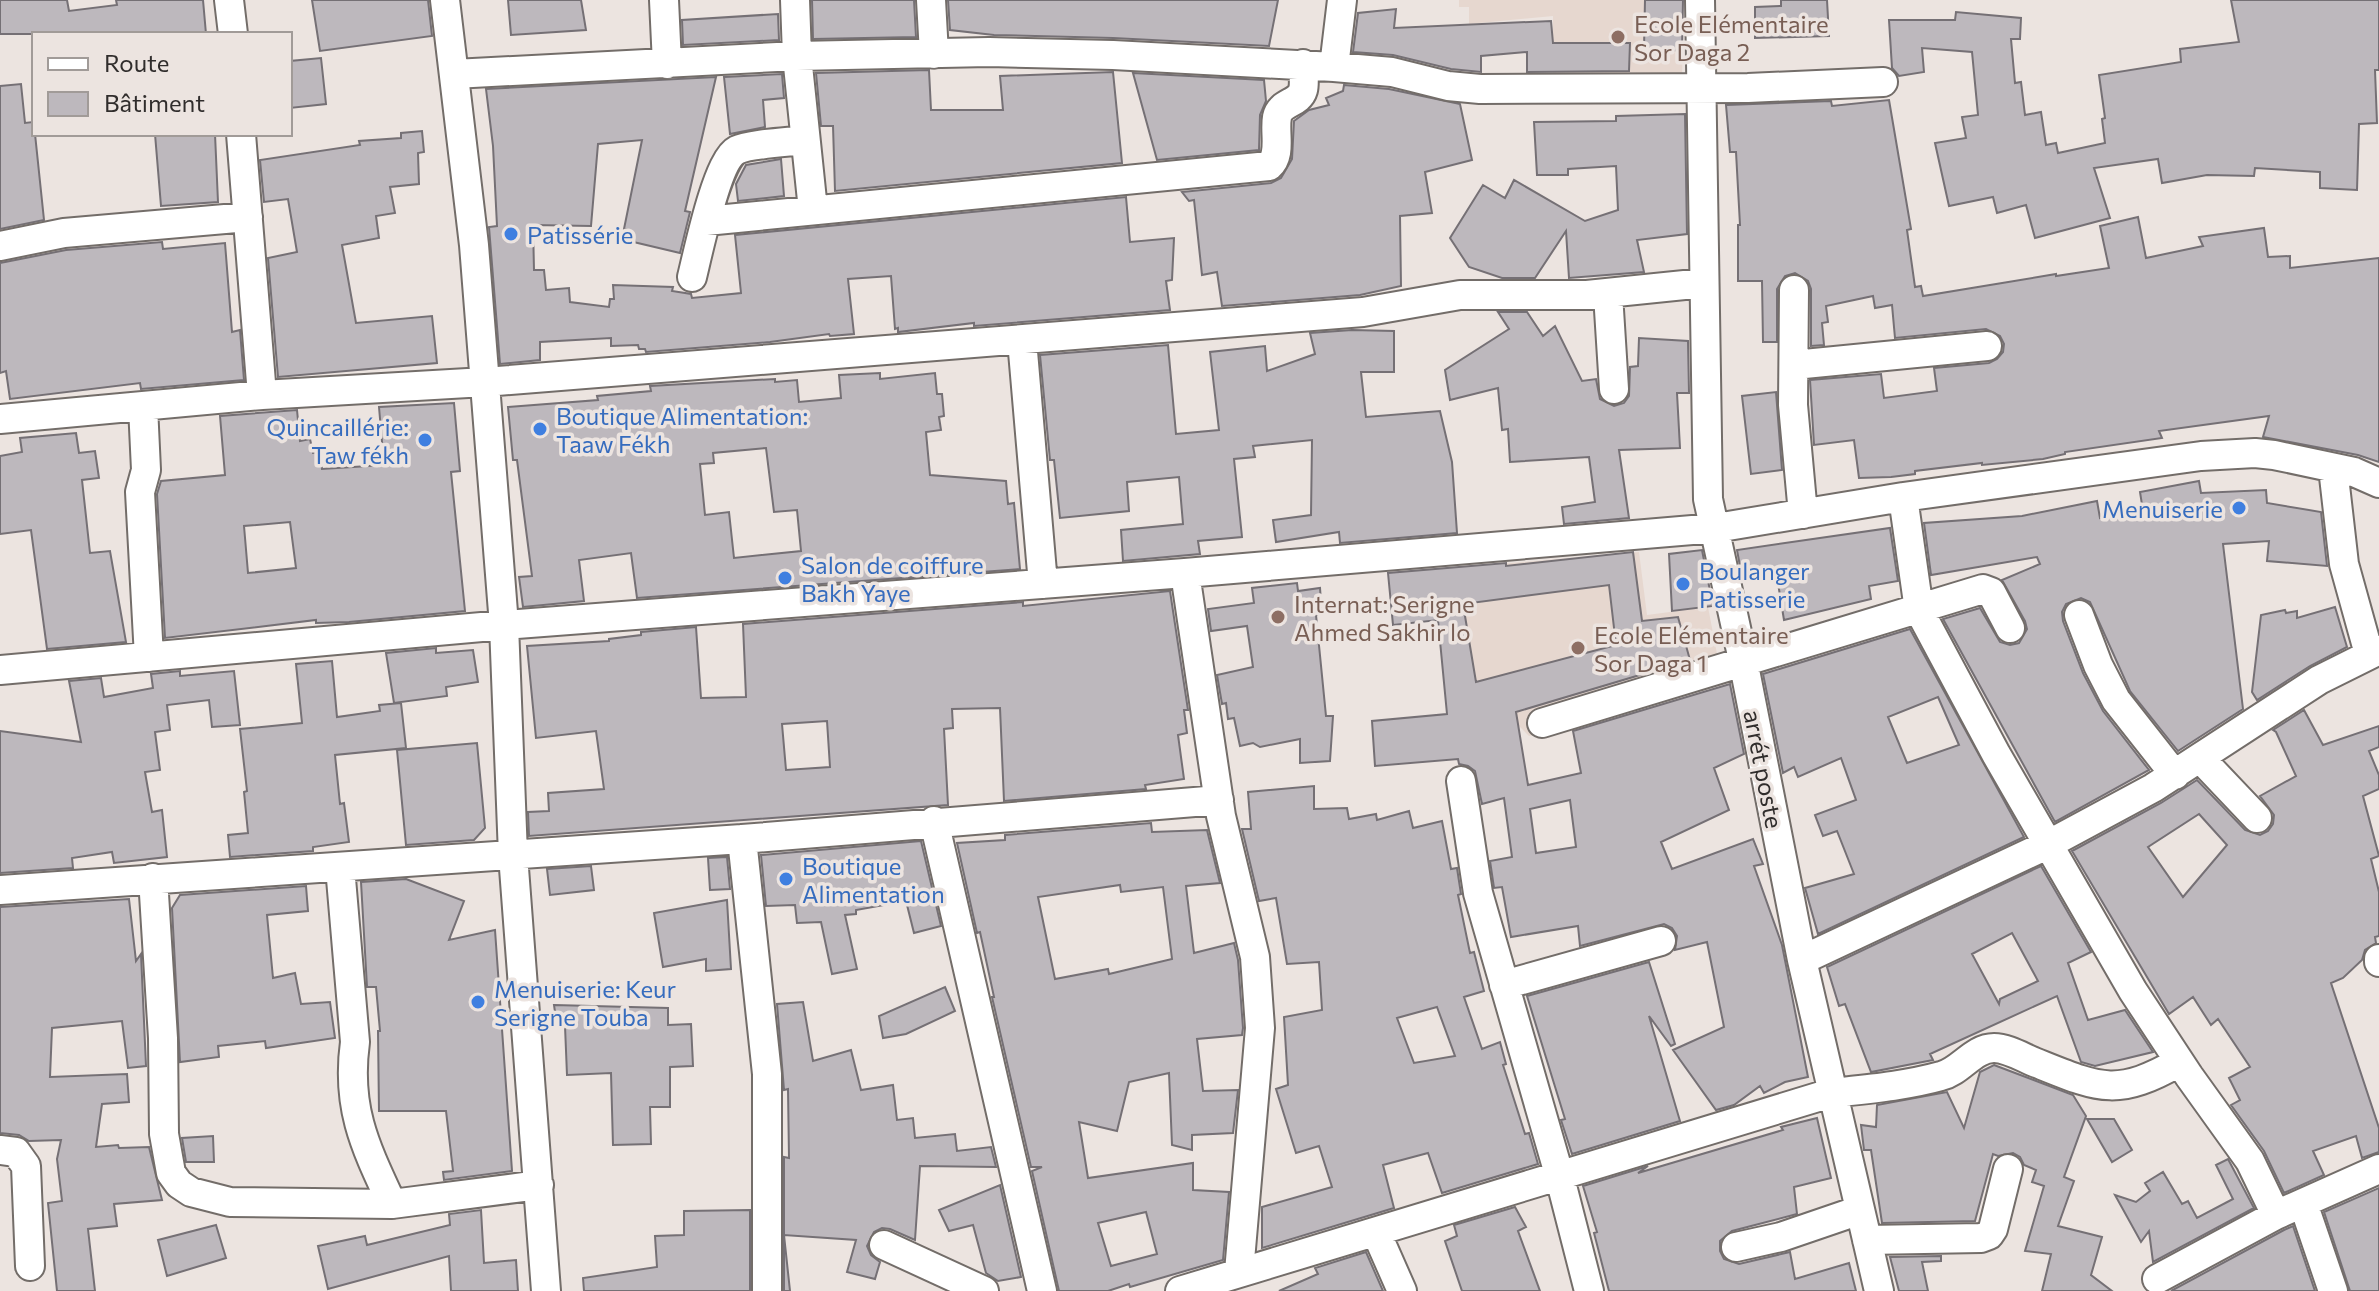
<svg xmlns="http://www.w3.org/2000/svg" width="2379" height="1291" font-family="Commissioner,sans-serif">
<rect width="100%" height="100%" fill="#ece4e0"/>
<!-- built -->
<path fill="#e6d7cf" d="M1459,0h225l-2,79 -129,1v-64l-84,8v-17h-10z
M1639,552l8,63 61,-8 14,73 -150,46 -43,10 -11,-11 -71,-14 -14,-141z"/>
<!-- building -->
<path fill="#bdb8bd" stroke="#757075" stroke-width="2" fill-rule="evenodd" d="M0,0h67l2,11 48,-6 -1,-5h87l3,34h-206z
M312,0h116l4,36 -112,15z
M508,0h73l5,30 -75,5z
M812,0h102l2,37 -103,2z
M948,0h330l-9,46 -156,-8 -119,-3 -44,-5z
M1645,0h38l-1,51 -38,-3z
M1781,0h46l2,36 -74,2v-31l26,-1z
M2231,0h148v70h-4l2,53 -18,1 -2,66 -37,-2v-16l-65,-4 -1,8 -47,-1 -45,8 -4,-24 -64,9 16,50 -75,20 -9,-33 -29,8 -4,-16 -44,9 -14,-63 31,-5 -4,-21 16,-2 -6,-63 -50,-4 2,24 -25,4 -7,-8 -3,-48h66l1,-8 65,6 -1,21h-9l4,44 6,-1 4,33 16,-3 5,33 10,-2 2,10 47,-10 -3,-24 3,-1 -6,-43 82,-13 -1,-13 59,-7z
M1396,9l-2,19 157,-7 2,22h77l-1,28 -102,1v-20l-46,4v16l-30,-3 -58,-14 -40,-3 5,-39z
M778,14l1,26 -96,5 -1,-25z
M321,58l5,46 -36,4v-47z
M929,70l2,40h72l-3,-34 113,-4 9,91 -287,28 -2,-65h-12l-5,-53z
M1133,73l131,7 2,21 -6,14 -1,35 -102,10z
M782,74l2,24 -21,2 2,27 -35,7 -6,-57z
M716,77l-31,134 5,1 -10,41 -55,-13 3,-10 -4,-1 18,-89 -44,4 -7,82 -58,-1 1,45h10l2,20 23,-2 1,14 39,5 1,-8h4l-1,-14 60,2 -1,4 19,3 1,4 49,-5 -6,-58 391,-38 4,45 44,-4 -2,42 -6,1 4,29 -196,16v-3l-76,9v-4l-3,1 -4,-53 -43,3 6,55 -24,2 -1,-2 -59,8 -124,10 -1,-3h-6l-1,-4 -27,1v-8l-71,4v18l-40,4 -11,-137 8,-1 -4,-80 -7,-57z
M21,84l4,39 8,-1 2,12 9,86 -44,9v-143z
M1344,85l45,4 71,15 12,56 -47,12 7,41 -32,3 1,70 -41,9 -138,11 -5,-34 -15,3 -8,-75 -5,1 -7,-9 89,-9 10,-5 11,-19 2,-38 15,-11 20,-5 -3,-7 17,-7z
M1889,100l22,129 -4,1 8,57 6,-1 2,10 133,-22v2l53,-8 -9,-42 38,-9 8,41 57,-12 -4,-9 65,-9 4,29 22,-1v12l89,-10v204l-21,-7 -95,-18 6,-21 -110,15 3,7 -97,14v2l-22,5 -61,6v-2l-67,8v3l-24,3 -32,1 -5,-38 -40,5 -4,-65 71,-6 3,24 53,-7 -3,-23 55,-5 8,-4 6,-7 1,-8 -4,-8 -14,-7 -91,9 -3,-33 -17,3 -2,-12 -47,10 2,16 -6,1 2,22 -13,1v-57l-3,-8 -13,-8 -10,3 -8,13v53h-14l-1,-61h-24v-56h2l-4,-73h-6l-4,-47 105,-4 1,5z
M1685,114l2,120 -50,6 7,32 -75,6 -3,-47 -31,47h-33l-33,-11 -19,-29 33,-53 22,13 9,-18 71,41 33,-11 -2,-44 -48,3v6h-31l-3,-53 82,-1v-5z
M422,131l2,21 -6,1 1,31 -29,3 5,26 -19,3 3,22 -37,7 14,78 76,-7 5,47 -159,14 -10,-119 29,-6 -9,-53 -24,3 -4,-42 100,-15 -1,-4 42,-3v-5z
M155,134h60l3,68 -57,4z
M781,159l3,37 -46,5 -2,-17 10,-19z
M162,242l1,7 62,-6 7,89 8,-2 4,50 -103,9 -1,-6 -130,16 -4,-28 -6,2v-110l66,-13z
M1498,312h29l16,24 12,-10 27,55 14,-2 4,20 14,7 10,-3 5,-7 1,-29 8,-1 1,-28 49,3 1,52h-12l3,55 -61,2 10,68 -65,6 -2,-17 33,-5 -6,-45 -79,5 -2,-33 -6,1 -4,-42 -48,12 -5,-30 64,-41z
M1352,330l42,1v41h-33l5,45 74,-6 12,51 5,71 -117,10 -1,-11 -63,10 -3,-22 38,-5 1,-75 -59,6 2,11 -21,2 8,78 -44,4 2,13 -77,7 -2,-31 62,-6 -4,-47 -52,5 2,29 -69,7 -6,-58h-4l-10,-105 128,-10 8,89 43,-4 -9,-78 55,-6 2,25 48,-17 -5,-21z
M880,373v6l55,-6 2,21h5l2,22 -5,1 2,13 -15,2 4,43 76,6 2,23 6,-1 6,66 -383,29 -6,-45 -52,7 5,41 -61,6 -4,-30 13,-1 -15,-116h-4l-5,-53 90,-7 -1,-4 54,-5 -1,-5 125,-7v3l22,-2 2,22 42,-4 -2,-23zM766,448l8,64 23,-2 4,41 -67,7 -5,-46 -24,3 -5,-51 14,-1 -1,-10z
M1776,392l6,78 -31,4 -9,-78z
M454,403l6,68 -9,1 14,139 -116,11 -33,1v-3l-151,18 -8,-144 4,-13 64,-6 -5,-59 77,-6 3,31 10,-2 3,14 7,-1 2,17 62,-4 -5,-58zM290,522l6,46 -48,5 -4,-47z
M76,433l3,20 16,-2 4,27 -17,2 8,73 20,-2 16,91 -79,7 -16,-119 -31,4v-78l22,-4 -2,-14z
M2199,481l2,12 65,-3 1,13 54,9 6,54 -60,-5 2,-20 -46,3 20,165 -65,42 -48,-60 -40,-89 -9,-4 -15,6 -4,8 1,9 20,52 20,38 46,59 -94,52 -112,-203 37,-11 20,34 10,3 9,-2 8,-14 -2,-8 -23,-41 38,-16 -3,-7 -106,18 -7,-52 98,-7 75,-15 3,17 43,-7 -3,-19z
M1890,528l8,53 -29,5 2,13 -87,21 -8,-49 -34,6 -5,-27z
M1702,550l11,56 -41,5 -3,-57z
M1633,552l9,69 36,-4 12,43 -174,52 12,73 53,-12 -8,-42 157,-47 14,70 -30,14 15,42 -68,32 11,27 81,-30 10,25 -9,2 28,79 26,132 -23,5 -21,11 -4,-7 -26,19 -18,5 -43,-60 51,-23 -17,-85 -32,8 2,-14 -5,-8 -8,-4 -84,22 -2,-20 -67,11 -9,-50 -8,1 -4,-27 22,-4 -8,-59 -22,6 -7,-33 -7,-5 -9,-2 -1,-5 -83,7 -3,-45 75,-7 -9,-94 -45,5 -5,-52 118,-10v3zM1609,585l7,60 -140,37 -13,-78zM1570,800l6,47 -40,6 -6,-44z
M1297,583l1,8 22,-3 2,27h-6l10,101h7l-3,45 -30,2v-24l-40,8 -7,-4 -13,3 -6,-28 -6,1 -2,-16 -4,1 -5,-29 36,-8 -6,-41 -36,5 -3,-22 46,-6 -2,-15z
M1170,591l18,119h-4l3,23 -9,2 6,44 -39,6 1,4 -142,12 -4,-93 -48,1 1,19 -9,1 4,76 -419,31 -1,-24 21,-1 -1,-18 56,-4 -8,-58 -60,7 -9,-92 82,-5v-2l32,-4v-3l55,-5 5,71 45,-1 -3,-73 280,-22v4zM827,721l3,46 -44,3 -4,-46z
M2335,607l12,40 -37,19 -53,34 -5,-8 9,-77 24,-5 1,3 11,-2v7z
M1910,629l114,208 -206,97 -13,-46 49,-14 -17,-43 -14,5 -8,-21 41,-15 -15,-42 -43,19 -4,-10 -11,6 -20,-99zM1938,697l21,48 -52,18 -19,-46z
M436,648v5l37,-3 5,32 -32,5 1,9 -53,7 -8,-50z
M332,661l5,56 43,-6 -1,-6 22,-2 5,45 -71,7 5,49 4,-1 5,39 -36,5v4l-83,6 -2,-22 20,-2 -4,-41 3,-1 -7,-62 62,-6 -6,-59z
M180,671v5l54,-5 6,54 -28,2 -3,-27 -42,5 3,25 -15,2 5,38 -15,2 7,40 10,-2 5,47 -53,6 -2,-11 -40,6 1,10 -73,5v-142l81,11 -12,-61 32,-3 3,19 49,-9 -2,-14z
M2304,710l19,35 56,-19v21l-10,4 10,24v14l-16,7 16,60 -8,3 8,33v44l-4,1 1,6 -11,7 -3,10 -19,18 -12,5 48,145v24l-17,6 -6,-22 -43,15 11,24 -40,18 -20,-42 -33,-46 9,-5 -11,-22 21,-11 -32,-48 -7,6 -18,-28 -24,17 -97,-163 89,-48 36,-23 48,50 15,5 8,-4 5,-7 1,-9 -14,-19 36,-20 -20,-44 -3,-2zM2199,814l28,31 -44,52 -35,-50z
M477,743l8,85 -11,12 -68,5 -9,-95z
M1314,786v23l33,-1 2,11 27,-5 1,6 32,-9 4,17 29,-7 9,48 6,-1 4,26 -3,1 12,58 4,-1 10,39 -20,6 18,52 18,-7 6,22 -3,1 16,50 6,19 4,-1 9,31 -96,29 -14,-40 -45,12 11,43 -132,40v-41l70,-20 -13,-41 -23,7 -20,-64 12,-4 -4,-68 38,-7 -3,-48 -32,2 -11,-66 -17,3 -17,-72h9l-3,-37zM1437,1007l18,49 -41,7 -17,-45z
M1151,823l1,9 55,-2 13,53 -34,3 8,67 40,-10 4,17 5,68 -1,7 -45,4 6,52 35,-1 -5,43 -41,2v15l-20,-5 -3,-72 -40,9 -12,49 -38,-9 9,56 105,-15v27l36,2 -6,68 -93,27 -1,-3 -21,7h-49l-27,-120 10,-4h-11l-39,-170h2l-14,-65 -3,1 -20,-90 48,-3v-5zM1120,885l1,7 42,-5 9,72 -63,15 -1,-5 -53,10 -17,-82zM1146,1212l11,42 -46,12 -13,-43z
M921,841l20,85 -27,7 -8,-32 -50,9v4l-11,1 12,54 -25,5 -11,-52 -24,1 -2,-18 -29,1 -5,-51z
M727,857l3,32 -20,1 -2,-32z
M591,866l3,24 -44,5 -3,-26z
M2041,866l50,86 -23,11 20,57 37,-10 28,42 -58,14 -14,-4 -24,-66 -127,58 3,6 -62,12 -26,-68 -6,2 -12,-39zM2012,933l26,48 -38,18 -1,5 -27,-50z
M406,879l58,22 -15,39 46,-10 17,241 -68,9 -1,-8 10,-1 -7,-60h-67l-1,-80h2l-4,-44h-9l-6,-105z
M306,886l2,25 -41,4 6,63 22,-5 6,31 29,-2 5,36 -69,10 -1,-7 -47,5 1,11 -39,5 -8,-154 8,-13z
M129,899l7,62 5,-7 5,112 -18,2 -6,-47 -70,7 -2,49 77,-3 2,28 -27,2 -6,43 22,-2 1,3 30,-1 13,53 -48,4 3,22 -29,3 7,62h-38l-9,-88 14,-2 -5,-42 4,-19 -32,1 -10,-6 -19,-2v-226z
M727,900l4,69 -25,2v-12l-43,8 -9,-54z
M1649,962l26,82 -4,2 -22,-30 31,105 -108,33 -11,-34 4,-1 -38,-123z
M945,987l10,24 -49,23 -23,4 -4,-22z
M803,1002l10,59 38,-11 10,40 32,-5 4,35 16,-2 2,20 40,-4 2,17 34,-4 5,20 -76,-1 -5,74 -25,-11 -8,-1 -8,4 -7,14 4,9 9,7 -5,17 -28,-7 9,-32 -72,-5 6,56h-6v-134l5,1 -1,-69 -4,1 -7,-86z
M554,1005l114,3v17l23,-1 2,42 -23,1v40h-20l1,37 -38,1 -2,-72 -44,2 -2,-49h-8z
M1994,1065l79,30 13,21 -22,61 10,4 -16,45 44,11 -11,38 21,16h-70l9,-37 -26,-3 19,-65 -12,-4 4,-12 -12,-5 -4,-8 -7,-4 -15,3 -5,-2 -18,67 -93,2 -11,-73h-7l-3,-25 15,2 1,-22 70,-13 17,36 16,-56z
M1817,1118l14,60 -37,9 3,27 -65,17 -12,10v10l4,8 15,5 51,-12 5,27 54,-16 7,28h-247l-15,-58 3,-1 -14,-46 65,-20 -10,7 145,-43 -2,-3z
M2087,1119h27l18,31 -20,12z
M213,1136l1,26h-28l-4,-24z
M2228,1159l26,49 -101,54 -4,-31 -8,11 -26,-47 21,7 14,-11 -5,-8 18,-11 19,32 6,-3 9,17 36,-19 -17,-34z
M1000,1185l21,92 -23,4 -12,-8 -13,-48 -24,6 -10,-21z
M2379,1188v103h-29l-26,-79z
M1515,1207l11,20 -8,4 22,60h-78l-17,-50 12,-5 -3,-11z
M481,1210l3,53 32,-3 2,31h-67l-2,-35 -121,33 -10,-43 47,-10 2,9 83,-20 -1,-11z
M750,1210v81h-166l-1,-13 74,-11 -2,-31 29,-1v-24z
M216,1225l10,33 -59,18 -9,-36z
M2293,1226l22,65h-144l113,-61z
M1366,1252l17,39h-104l39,-17 -3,-6z
M1941,1256v5l-19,1 6,29h-29l-9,-34z"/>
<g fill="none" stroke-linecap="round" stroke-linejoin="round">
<defs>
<path id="street" d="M229,0l4,34
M445,0l29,245 30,380 9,230 33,436
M664,0l3,64
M795,0l2,56 16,154
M931,0l3,54
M1700,0l8,499 35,161 59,300 77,331
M1334,67l8,-67
M454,74l343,-18 192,-4 124,3 221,12 58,5 56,14 32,3 268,-1 135,-6
M241,134l21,261
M706,221l563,-55c13,-11 5,-33 8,-49 3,-15 22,-13 26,-27 2,-7 0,-18 0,-26
M0,246l64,-13 184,-16
M692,277c6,-24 25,-117 45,-127 12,-6 53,-8 68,-10
M1794,290l-1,115 10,109
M1608,294l6,95
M1022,340l21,244
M1794,365l193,-19
M143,406l3,64 -6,22 9,165
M0,419l262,-24 223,-13 878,-70 97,-17h127l117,-12
M2333,468l11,96 25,90
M1903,497l16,113 77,144 137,237 56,85 61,85 26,54
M1185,573l36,243 34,141 5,71 -21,244
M2079,615l19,50 18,35 59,75
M0,670l504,-45 681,-52 531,-45 187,-31 298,-41 54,-3 19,2 80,17 25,11
M1542,723l441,-134 8,3 19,36
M2201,759l56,59
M1461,781l17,112 81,281 30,117
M934,821l108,470
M742,839l25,235v217
M340,867l15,175c-9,66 10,104 37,162l147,-19
M153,878l10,160 1,96 7,39 8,11 12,8 39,10 162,2
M0,890l742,-51 477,-39
M2379,959v3
M1802,960l247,-116 104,-56 166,-108 60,-30
M1504,985l157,-44
M0,1150l16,2 10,14 4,100
M2303,1203l30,88
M1376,1232l26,59
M1867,1240l114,-2 8,-3 4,-6 15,-60
M884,1245l100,46
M1736,1247l45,-10 79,-27
M2157,1279l119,-64 103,-46
M1180,1291l651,-198c37,-4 74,-7 110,-17 20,-5 32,-28 53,-28 13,0 28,9 40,14 65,26 82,36 145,0"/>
</defs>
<!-- street casing -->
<use href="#street" stroke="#736d69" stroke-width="32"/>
<!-- street -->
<use href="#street" stroke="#fff" stroke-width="28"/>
</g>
<!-- markers -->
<g fill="#8d6e63" stroke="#ece4e0" stroke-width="3">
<circle cx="1618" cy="37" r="8"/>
<circle cx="1278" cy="617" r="8"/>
<circle cx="1578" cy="648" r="8"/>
</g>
<g fill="#3f7fe0" stroke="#ece4e0" stroke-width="3">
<circle cx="511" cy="234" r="8"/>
<circle cx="540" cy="429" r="8"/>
<circle cx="425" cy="440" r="8"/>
<circle cx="2239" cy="508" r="8"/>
<circle cx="785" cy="578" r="8"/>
<circle cx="1683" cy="584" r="8"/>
<circle cx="786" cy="879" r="8"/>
<circle cx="478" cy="1002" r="8"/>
</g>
<g text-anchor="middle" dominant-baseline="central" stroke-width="7" stroke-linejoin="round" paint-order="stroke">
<!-- education labels -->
<g font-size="24" fill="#785e54" stroke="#ece4e0" text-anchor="start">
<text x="1634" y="23">Ecole Elémentaire<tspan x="1634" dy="28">Sor Daga 2</tspan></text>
<text x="1294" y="603">Internat: Serigne<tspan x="1294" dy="28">Ahmed Sakhir lo</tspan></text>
<text x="1594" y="634">Ecole Elémentaire<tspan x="1594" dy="28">Sor Daga 1</tspan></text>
</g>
<!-- shop labels -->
<g font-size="24" fill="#366cbe" stroke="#ece4e0" text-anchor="start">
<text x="527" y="234">Patissérie</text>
<text x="556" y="415">Boutique Alimentation:<tspan x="556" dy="28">Taaw Fékh</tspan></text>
<text x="409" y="426" text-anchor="end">Quincaillérie:<tspan x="409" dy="28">Taw fékh</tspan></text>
<text x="2223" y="508" text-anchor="end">Menuiserie</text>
<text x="801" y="564">Salon de coiffure<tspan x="801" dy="28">Bakh Yaye</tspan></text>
<text x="1699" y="570">Boulanger<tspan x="1699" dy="28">Patisserie</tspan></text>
<text x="802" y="865">Boutique<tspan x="802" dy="28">Alimentation</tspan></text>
<text x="494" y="988">Menuiserie: Keur<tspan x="494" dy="28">Serigne Touba</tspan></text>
</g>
<!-- street labels -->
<g font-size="24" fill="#302d2c" stroke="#ece4e0">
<text transform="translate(1764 769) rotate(79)">arrét poste</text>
</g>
</g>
<!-- legend -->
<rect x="32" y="32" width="260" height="104" fill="#ece4e0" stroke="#a19b98" stroke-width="2"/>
<rect x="48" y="58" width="40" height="12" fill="#ffffff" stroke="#a19b98" stroke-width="2"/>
<text x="104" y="72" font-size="24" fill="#302d2c">Route</text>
<rect x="48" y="92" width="40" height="24" fill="#bdb8bd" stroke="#a19b98" stroke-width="2"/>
<text x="104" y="112" font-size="24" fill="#302d2c">Bâtiment</text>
</svg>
